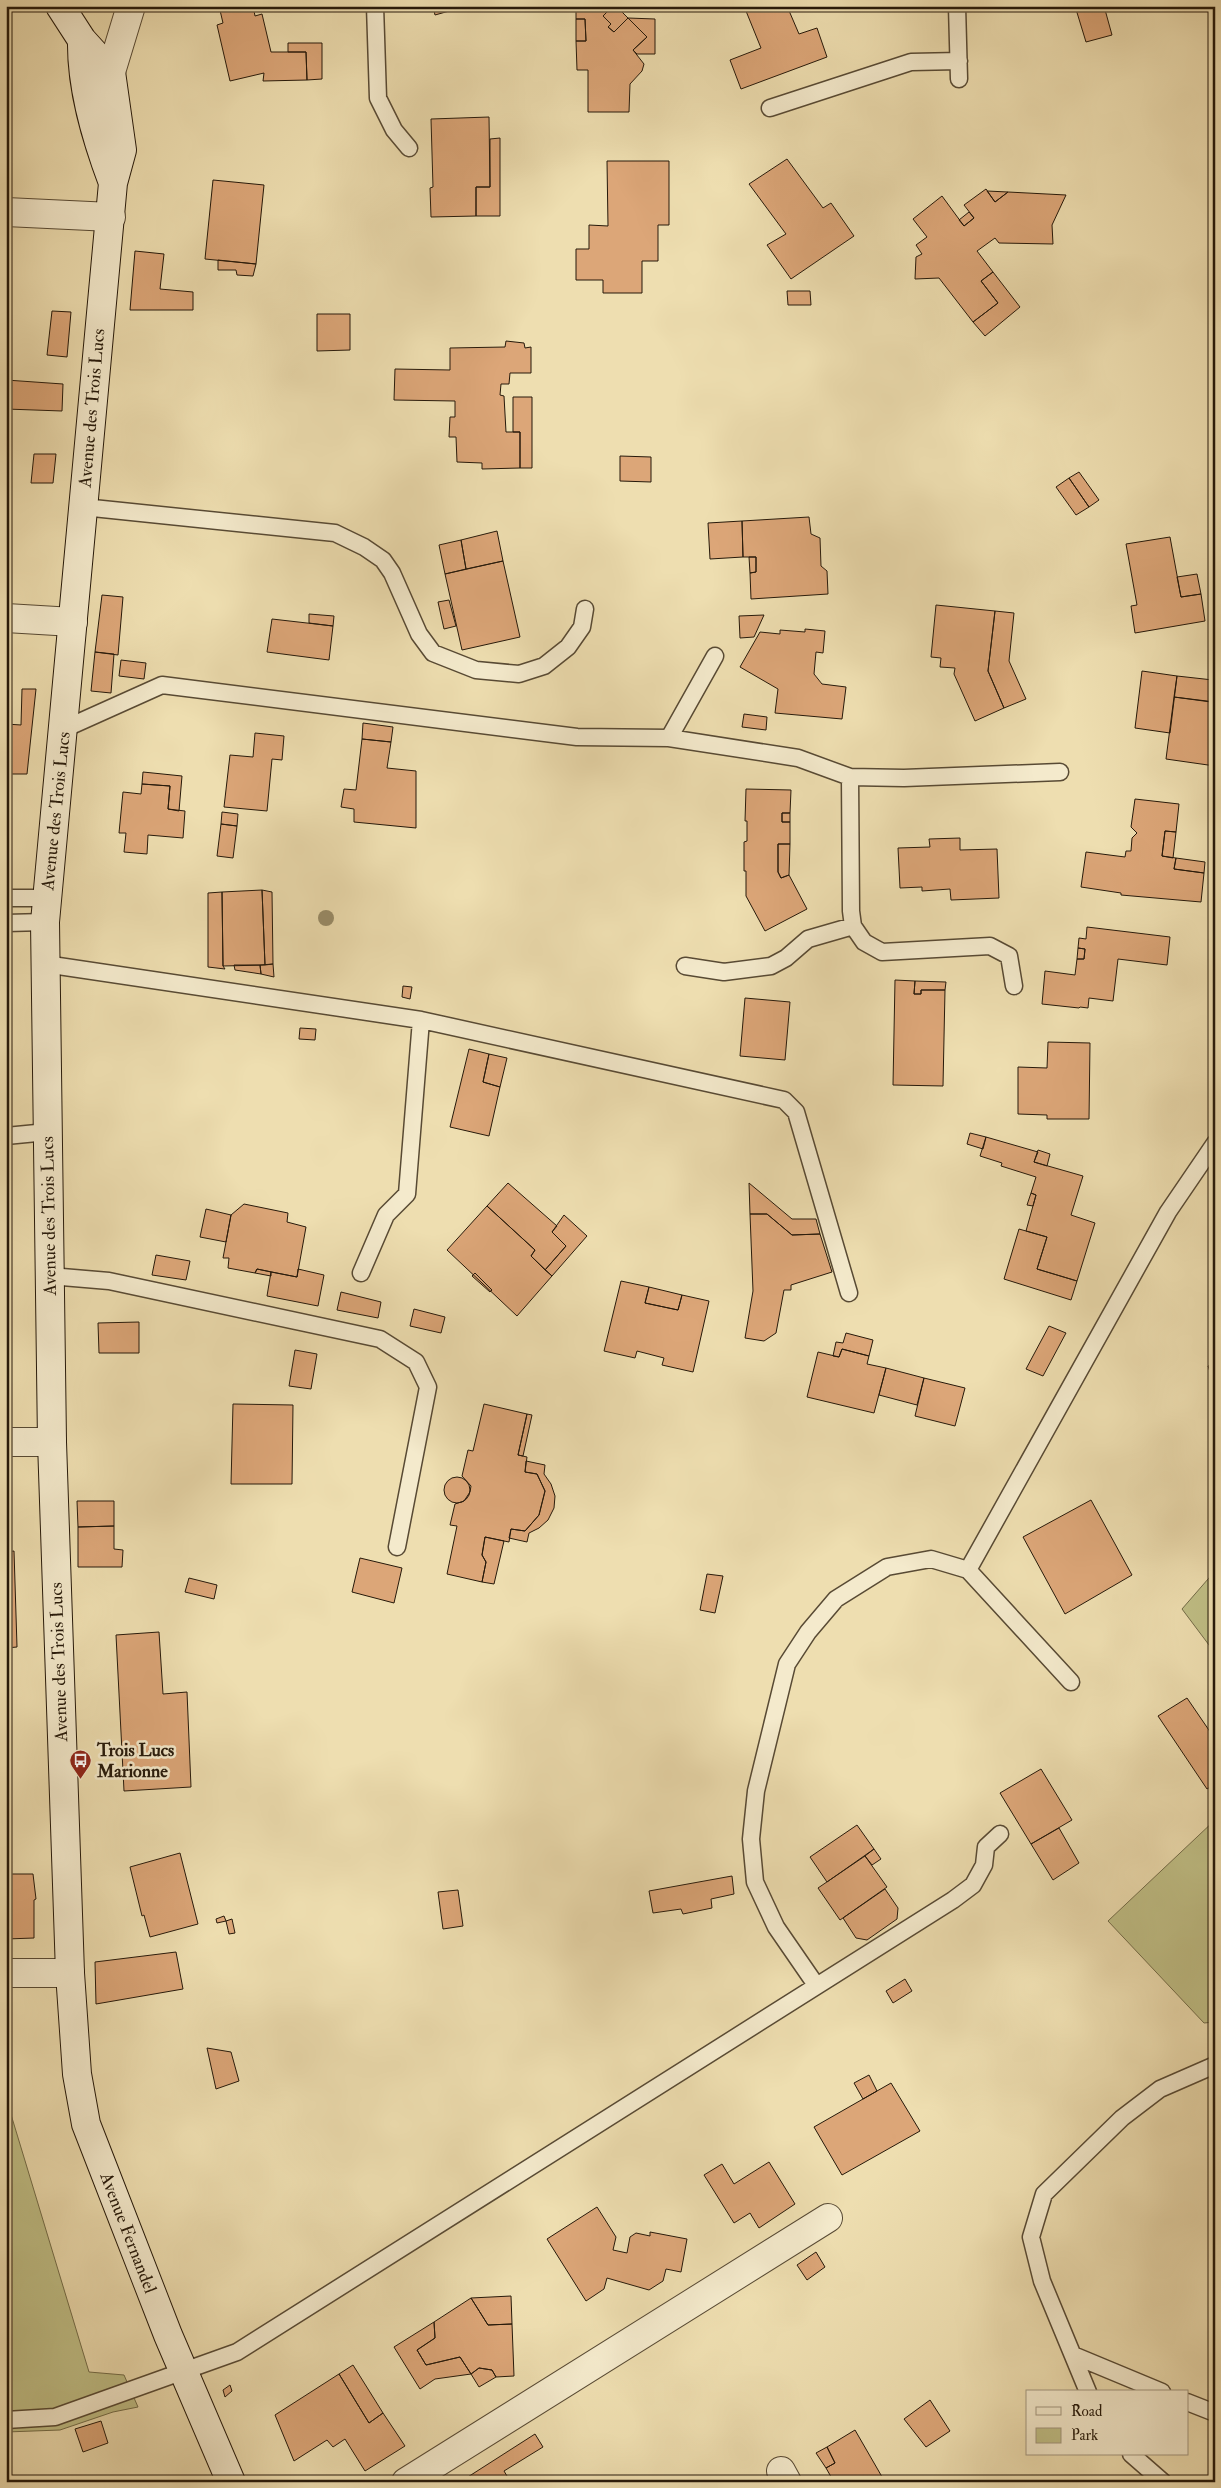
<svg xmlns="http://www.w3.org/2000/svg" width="1221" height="2488" font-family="'IM FELL Double Pica',serif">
<rect width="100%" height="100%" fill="#eedeb0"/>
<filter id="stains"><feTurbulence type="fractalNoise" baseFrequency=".004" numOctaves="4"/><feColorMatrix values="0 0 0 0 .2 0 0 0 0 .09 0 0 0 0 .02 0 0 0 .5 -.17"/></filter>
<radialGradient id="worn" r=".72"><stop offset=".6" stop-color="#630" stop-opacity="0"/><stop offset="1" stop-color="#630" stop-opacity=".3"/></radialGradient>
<!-- green -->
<path fill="#c0bf86" stroke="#736c48" d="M1215,1571v82l-33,-44z
M1215,1820v202l-11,1 -96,-102z
M6,2098l83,274 35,3 14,32 -25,5 -53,18 -54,2z"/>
<!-- building -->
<path fill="#dca678" stroke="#26190a" d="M219,6h34l2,10 7,-2 9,38h35l1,28 -44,1 1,-8 -34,8 -13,-56 6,-2z
M433,6h34l-32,9z
M576,6h37l-10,10 8,8 -3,3 6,5 14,-14 19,19 -14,13 11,14 -2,7 -12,13 -1,28h-41v-42h-11l-1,-29h10l-1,-22h-9z
M613,6h3l12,12 -14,14 -6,-5 3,-3 -8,-8z
M759,6h28l12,28 18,-6 10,29 -86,32 -11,-29 31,-12 -15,-37z
M1075,6h29l8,29 -26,7z
M628,18l27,1v35h-18l-4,-4 14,-13z
M576,19h9l1,22h-10z
M288,43h34v36l-15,1 -1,-28h-18z
M489,117l1,70h-14v29l-45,1 -1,-29 3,-1 -2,-68z
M500,138v78h-24v-29h14v-48z
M787,159l36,49 8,-5 23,33 -63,43 -24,-34 19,-11 -37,-50z
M607,161h62v64h-11v36h-16v32h-39v-13h-27v-31h13v-24l19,1z
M213,180l51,5 -8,79 -51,-5z
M986,189l9,13 13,-10 58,3 -14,30 1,19 -54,-1 -4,-5 -18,13 16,21 -12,9 17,22 -25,19 -34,-44 -24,1 1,-22 6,-3 -6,-9 11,-8 -14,-18 29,-23 22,30 10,-8 -10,-13z
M987,191l21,1 -13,10z
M969,212l5,6 -10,8 -5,-6z
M135,251l29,3 -4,35 33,3v18h-63z
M218,260l38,4 -3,12 -16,-1 -1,-5h-18z
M993,272l27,35 -35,29 -12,-14 25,-19 -17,-22z
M787,291h23l1,14h-23z
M52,311l19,1 -4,45 -20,-2z
M317,314h33v36l-33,1z
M506,341l18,2 1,5 6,-1v26h-21l-1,11h-8l-1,11 4,1 2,36h14v36l-38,1v-6l-25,-1 -1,-25h-7l1,-20h5v-16l-61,-1 1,-31 55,1v-22l55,-1z
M6,380l57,4 -1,27 -56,-2z
M513,397h19v71h-12v-36h-7z
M34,454h22l-3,29h-22z
M620,456l31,1v25l-31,-1z
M1079,472l20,28 -10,7 -20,-29z
M1069,478l20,29 -13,8 -20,-28z
M809,517l2,17 9,4 1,28 6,5 1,23 -77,5 -1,-26 6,-1v-15h-13l-1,-36z
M742,521l1,36 -33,2 -2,-36z
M497,531l6,30 -37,8 -5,-29z
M1170,537l11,60 20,-3 4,27 -70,12 -4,-27 6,-1 -11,-61z
M461,540l5,29 -21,5 -6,-29z
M749,557h7v15l-6,1z
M503,561l17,76 -58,13 -17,-76z
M1197,574l4,20 -20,3 -4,-20z
M102,595l21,2 -5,58 -23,-3z
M449,600l7,26 -12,3 -6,-27z
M936,605l59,6 -7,60 16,37 -29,13 -21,-47 1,-6 -15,-1 1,-9 -10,-1z
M995,611l19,2 -5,48 17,38 -22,9 -16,-37z
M309,614l25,2 -1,10 -24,-3z
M764,615l-10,22 -14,1 -1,-22z
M272,619l61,7 -4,34 -62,-8z
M805,629l20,2 -2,22 -7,-1 -2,22 8,10 24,3 -4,32 -67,-6 3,-24 -38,-22 20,-35 20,2v-4l25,2z
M95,652l19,2 -3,39 -20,-2z
M121,660l25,3 -2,16 -25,-3z
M1142,671l35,5 -7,57 -35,-5z
M1177,676l36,4 -2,22 -37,-5z
M22,689h14l-9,85h-21v-50l15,1z
M1174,697l41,5v64l-49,-7z
M744,714l23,3 -1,13 -24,-3z
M363,723l30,4 -2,15 -29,-3z
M255,733l29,3 -2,24 -10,-1 -5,52 -43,-4 6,-52 23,2z
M362,739l29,3 -4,26 29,3v57l-62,-6v-13l-13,-2 3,-18 12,1z
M143,772l39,4 -3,35 -11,-2 2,-23 -28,-2z
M142,784l28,2 -2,23 17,2 -2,27 -35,-3 -1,19 -23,-2 2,-19h-7l4,-41 18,2z
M746,789l45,1 -1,23h-8v9h8v22h-12v28l3,6 8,-3 18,34 -42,22 -19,-35v-25h-2v-29l3,-1v-20h-2z
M1135,799l44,5 -3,28 -11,-1 -3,25 14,2 -2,11 30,4 -3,29 -80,-7v-2l-40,-6 5,-35 39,5 1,-6h5l1,-13 5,-5 -6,-6z
M222,812l16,2 -1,12 -16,-2z
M782,813h8v9h-8z
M221,824l16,2 -4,32 -16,-2z
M1165,831l11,1 -3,26 -11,-2z
M960,838v12l37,-1 2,49 -48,2 -1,-11 -28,2v-4l-22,1 -2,-40 32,-1 -1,-8z
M778,844h12l-1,31 -8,3 -3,-6z
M1176,858l29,4 -1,11 -30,-4z
M262,890l10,2 1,72 -8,1z
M262,890l3,75 -42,1 -1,-74z
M222,892l1,74 2,3 -17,-2v-74z
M1087,927l83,10 -3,28 -49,-6 -5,42 -24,-3 -1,10 -8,-1 -1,1 -37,-4 3,-33 30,4 2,-16h7l1,-10 -7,-1 1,-10 7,1z
M1078,948l7,1 -1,10h-7z
M273,964l1,13 -13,-3 -1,-9z
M234,965h26l1,9 -26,-4z
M895,980l20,1 -1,13h7v-4h24l-2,96 -50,-1z
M915,981l31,1 -1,8h-24v4h-7z
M403,986l9,1 -2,12 -8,-2z
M745,998l45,4 -5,58 -45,-4z
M300,1028l16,1 -1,11 -16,-1z
M1048,1042l42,1 -1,76h-42v-4l-29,-1v-47l29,1z
M469,1049l20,5 -6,28 17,5 -11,49 -39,-9z
M489,1054l18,4 -7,29 -17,-5z
M970,1133l16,4 -3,12 -16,-5z
M986,1137l52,15 -4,10 49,14 -12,39 24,8 -18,58 -40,-12 10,-32 -21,-6 10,-36 -5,-2 5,-16 -35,-11 1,-3 -22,-7z
M1038,1150l12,4 -3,12 -13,-4z
M508,1183l49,43 -5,6 14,14 -21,24 -14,-14 4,-6 -48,-44z
M749,1183l43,36h24l4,15 -28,1 -25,-21h-17z
M1031,1193l5,2 -3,11 -6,-1z
M244,1204l44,9 -1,9 19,5 -9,50 -40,-8 -2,4 -27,-5 1,-10h-6l8,-43z
M487,1206l48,44 -4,6 21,20 -35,40 -70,-66z
M206,1209l25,6 -5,27 -26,-5z
M750,1214h17l25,21 28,-1 12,38 -41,13v5h-7l-8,43 -12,8 -19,-3 8,-47z
M564,1215l23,21 -35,40 -7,-6 21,-24 -14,-14z
M1019,1229l28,8 -10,32 40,12 -6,19 -67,-21z
M156,1255l34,6 -4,19 -34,-5z
M257,1269l14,3v4l-16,-3z
M298,1269l26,6 -6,31 -51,-10 4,-24 26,5z
M475,1273l17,17 -2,2 -18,-16z
M621,1281l28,6 -4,16 33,7 4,-15 27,6 -16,71 -31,-7 2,-7 -27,-7 -2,7 -31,-7z
M649,1287l33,8 -4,15 -33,-7z
M341,1292l40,10 -3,16 -41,-8z
M414,1309l31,8 -4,16 -31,-7z
M139,1322v31h-40l-1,-30z
M1049,1326l17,7 -23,43 -17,-7z
M846,1333l27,7 -4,16 -27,-7 -3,8 -6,-1 3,-14 7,1z
M842,1349l27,7 -2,8 19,4 -12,45 -67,-16 11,-45 21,5z
M295,1350l22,4 -6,35 -22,-3z
M1215,1365v22l-7,-21z
M886,1368l38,10 -7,27 -38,-10z
M924,1378l41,10 -10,38 -40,-10z
M233,1404l60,1 -1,79h-61z
M484,1404l43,10 -9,41 9,2 -2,15 12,2 8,17 -6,24 -14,16 -14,-2 -2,13 -24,-5 -3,18 4,7 -4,20 -35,-8 10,-48 -7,-1 5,-21 9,-3 6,-9 1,-6 -9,-10 6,-26 5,1z
M527,1414l5,1 -9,41 -5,-1z
M526,1461l19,4 -1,9 7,10 4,12 -1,12 -6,12 -9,8 -10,5 -2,9 -18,-4 2,-9 14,2 14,-16 6,-24 -8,-17 -12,-2z
M444 1490a13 13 0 1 1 26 0a13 13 0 1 1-26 0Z
M1091,1500l41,75 -67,39 -42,-77z
M77,1501h37v25l-36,1z
M114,1526v23l9,1 -1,17h-44v-40z
M485,1537l19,4 -10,43 -12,-2 4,-20 -4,-7z
M14,1551l3,96 -11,1v-96z
M360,1558l42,10 -8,35 -42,-11z
M707,1574l16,2 -8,37 -15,-3z
M189,1578l28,7 -3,14 -29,-7z
M159,1632l4,62 24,-2 4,95 -67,4 -8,-156z
M1187,1698l28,41v45l-8,5 -49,-73z
M1041,1769l31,51 -41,24 -31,-51z
M857,1825l17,24 -47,33 -17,-25z
M1059,1828l20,35 -26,17 -22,-36z
M874,1849l7,10 -9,6 -7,-9z
M180,1853l18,71 -48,13 -6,-22 -2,1 -12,-49z
M865,1856l22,31 -47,33 -22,-32z
M6,1874h27l3,25 -2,1v38l-28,1z
M732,1876l2,18 -23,5 1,9 -29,6 -2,-5 -28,4 -4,-22z
M885,1889l13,19 -1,11 -30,21 -11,-2 -13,-20z
M458,1890l5,36 -20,3 -5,-37z
M224,1916l2,5 -9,2 -1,-4z
M232,1919l3,14 -6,1 -3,-13z
M176,1952l7,37 -87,15 -1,-42z
M905,1979l7,12 -19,12 -7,-12z
M207,2048l24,4 8,29 -23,8z
M869,2075l8,16 -14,8 -9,-16z
M891,2083l29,48 -78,44 -28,-48z
M769,2162l26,42 -36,24 -9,-15 -16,10 -30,-48 18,-11 12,20z
M597,2207l19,30 -3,13 14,3 3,-16 6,-4 14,3v-4l37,7 -6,33 -15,-3 -3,12 -14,9 -42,-12 -3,11 -18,12 -39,-62z
M816,2252l9,15 -18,13 -10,-15z
M511,2296l1,28 -24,1 -17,-27z
M471,2298l17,27 24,-1 2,52 -18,1 -4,-7 -13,-2 -8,6 -11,-17 -34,8 -9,-15 18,-12 -1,-16z
M434,2322l1,16 -18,12 9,15 34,-8 11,17 -36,5 -15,10 -26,-42z
M353,2365l30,48 -14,10 -30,-49z
M479,2368l13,2 4,7 -17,10 -8,-13z
M339,2374l30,49 14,-10 22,33 -40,25 -20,-32 -12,8 -6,-7 -33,21 -19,-46z
M230,2385l2,6 -7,6 -2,-7z
M930,2400l20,31 -24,16 -22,-28z
M101,2421l7,22 -25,9 -8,-23z
M855,2430l30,52h-51l-8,-14 9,-5 -8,-16z
M535,2434l8,13 -39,24 3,5 -8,6h-39z
M827,2447l8,16 -9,5 -10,-15z"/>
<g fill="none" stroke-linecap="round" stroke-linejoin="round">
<defs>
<path id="lane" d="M375,6l3,92 16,32 15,18
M957,6l2,73
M770,108l141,-46 48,-1
M83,507l252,26 29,14 19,13 9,13 27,61 14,19 43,17 43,4 25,-8 24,-19 14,-20 3,-18
M64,729l98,-44 415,52 92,1 129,20 52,19 54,1 156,-6
M669,738l46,-82
M850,777l1,134 2,15 11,16 18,10 108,-6 19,10 5,30
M6,898h41
M6,923l39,-1
M45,964l376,56 363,80 12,12 53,181
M685,966l39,6 47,-6 15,-8 22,-19 45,-13
M6,1136l41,-4
M361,1273l25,-58 21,-21 14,-174
M50,1276l59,5 271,58 36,23 12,25 -31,160
M968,1570l200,-358 47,-69
M816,1985l-40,-58 -21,-45 -4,-43 5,-48 31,-127 21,-32 28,-33 51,-32 44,-8 37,11 103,112
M1073,2355l89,37
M1088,2392l-46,-111 -11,-44 13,-43 78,-76 38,-29 55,-24
M1187,2402l28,11
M6,2420l49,-3 182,-65 716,-452 20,-15 11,-20 2,-18 14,-13
M1131,2454l32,28"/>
<path id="street" d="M111,72l20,-66
M6,212l105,5
M6,618l67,4
M6,1442h46
M6,1973h64
M781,2471l6,11
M406,2482l422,-264"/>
<path id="secondary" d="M60,6l22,34 29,32 11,78 -9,33 -68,739 7,520 18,531 7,101 9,50 82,211 63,147
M82,40c-1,48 14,98 31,143"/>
</defs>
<!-- lane casing -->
<use href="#lane" stroke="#584a34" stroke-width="19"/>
<!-- street casing -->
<use href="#street" stroke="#584a34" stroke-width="30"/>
<!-- secondary casing -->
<use href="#secondary" stroke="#26190a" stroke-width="30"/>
<!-- lane -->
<use href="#lane" stroke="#f4eacc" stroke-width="16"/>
<!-- street -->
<use href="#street" stroke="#f4eacc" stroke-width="28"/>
<!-- secondary -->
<use href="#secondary" stroke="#f4eacc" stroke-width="28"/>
</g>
<!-- trees -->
<circle fill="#998d69" cx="326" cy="918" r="8"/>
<!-- icons -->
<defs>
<symbol id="bus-pin" viewBox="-11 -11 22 30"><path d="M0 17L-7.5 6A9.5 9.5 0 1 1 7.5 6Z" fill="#8f2418" stroke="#f4eacc"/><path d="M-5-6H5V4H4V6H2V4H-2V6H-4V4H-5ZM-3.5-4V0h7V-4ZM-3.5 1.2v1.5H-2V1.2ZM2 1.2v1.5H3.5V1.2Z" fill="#fff"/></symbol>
</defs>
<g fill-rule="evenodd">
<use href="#bus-pin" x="68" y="1748" width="25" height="34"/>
</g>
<g text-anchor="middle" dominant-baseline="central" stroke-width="5" stroke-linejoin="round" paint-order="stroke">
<!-- street labels -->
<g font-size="18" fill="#26190a" stroke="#f4eacc">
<text transform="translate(92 408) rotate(-85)">Avenue des Trois Lucs</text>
<text transform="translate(56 811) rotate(-84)">Avenue des Trois Lucs</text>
<text transform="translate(49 1216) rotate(-91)">Avenue des Trois Lucs</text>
<text transform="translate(59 1662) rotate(-92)">Avenue des Trois Lucs</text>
<text transform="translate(128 2233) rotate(69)">Avenue Fernandel</text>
</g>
<!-- poi labels -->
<g font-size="18" font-weight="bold" fill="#26190a" stroke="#f4eacc" text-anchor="start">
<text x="97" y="1750">Trois Lucs<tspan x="97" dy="21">Marionne</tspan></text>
</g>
</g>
<!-- margin -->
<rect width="1221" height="2488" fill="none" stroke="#eedeb0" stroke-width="25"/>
<rect x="8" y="8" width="1206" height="2473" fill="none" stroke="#26190a" stroke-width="2.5"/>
<rect x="12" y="12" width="1196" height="2463" fill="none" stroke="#26190a"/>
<!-- legend -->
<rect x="1026" y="2390" width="162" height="65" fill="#f4eacc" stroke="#a2967e"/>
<rect x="1036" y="2407" width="25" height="8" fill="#f4eacc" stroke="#a2967e"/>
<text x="1071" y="2416" font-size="15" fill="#26190a">Road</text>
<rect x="1036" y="2428" width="25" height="15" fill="#c0bf86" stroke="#a2967e"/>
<text x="1071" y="2440" font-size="15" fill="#26190a">Park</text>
<rect width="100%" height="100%" filter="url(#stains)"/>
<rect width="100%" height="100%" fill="url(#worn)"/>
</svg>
